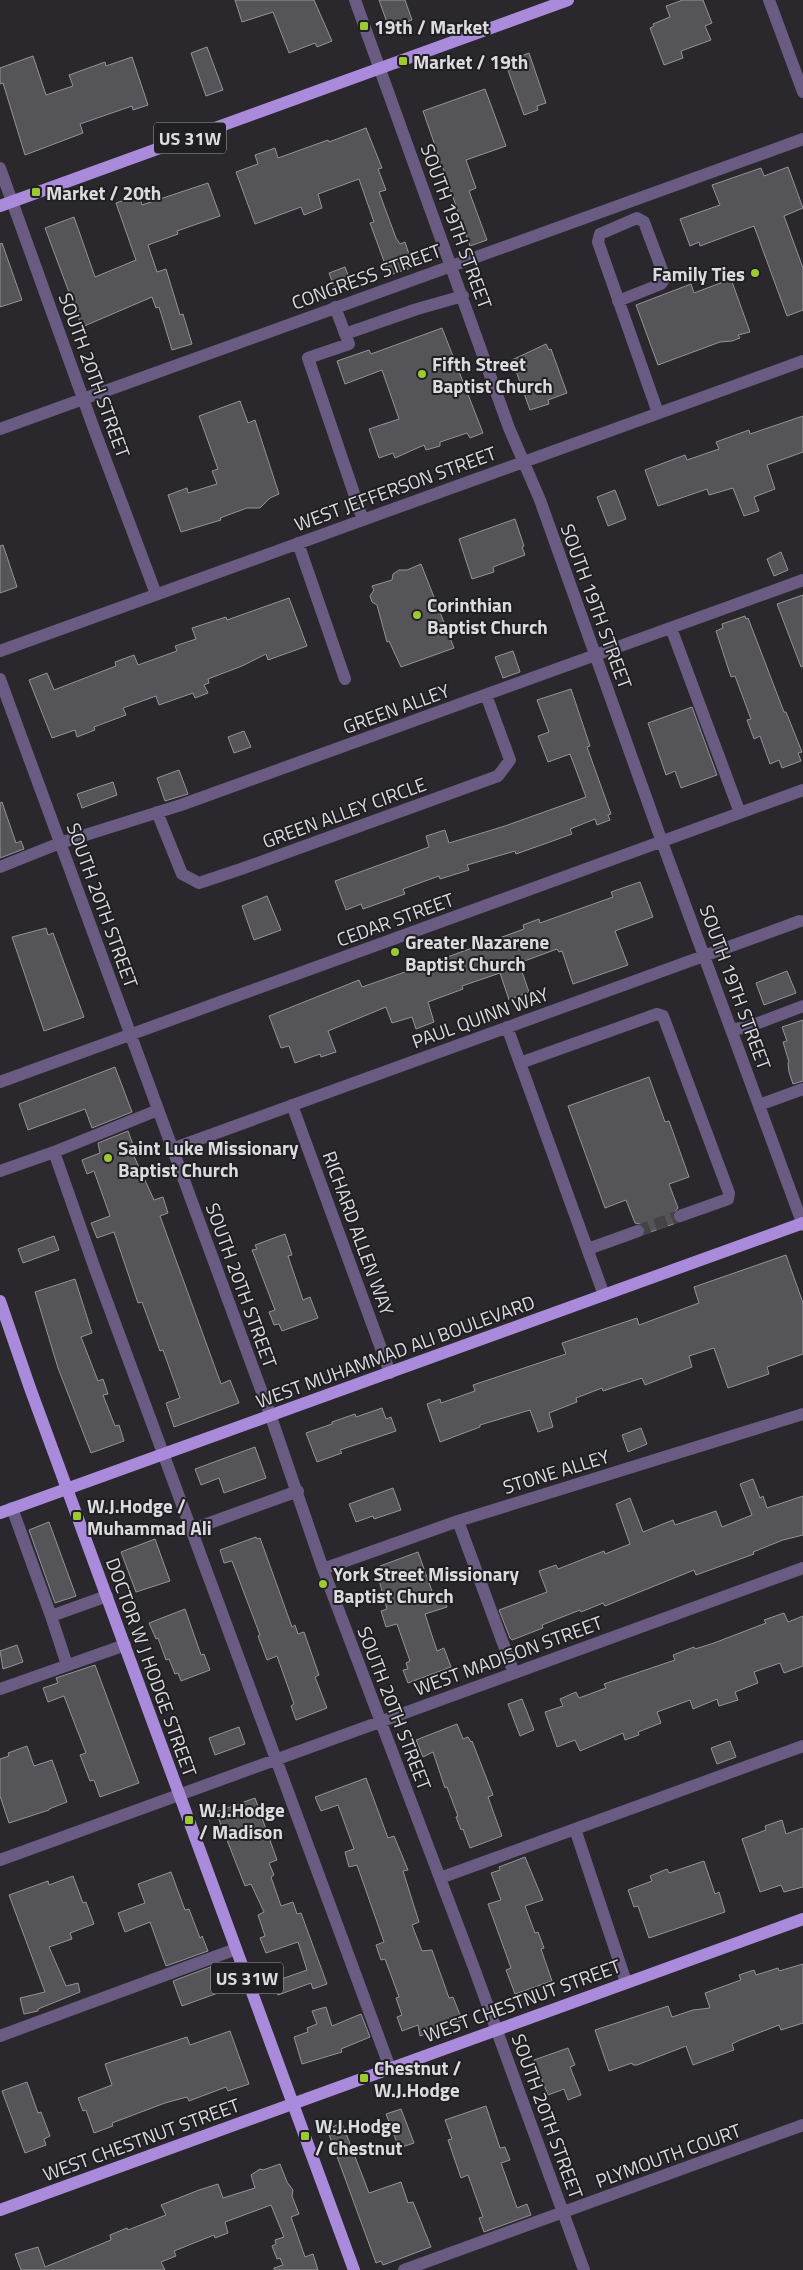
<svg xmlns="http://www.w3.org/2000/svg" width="803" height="2270" font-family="'Titillium Web',sans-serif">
<rect width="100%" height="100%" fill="#2a282d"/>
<!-- building -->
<path fill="#555459" stroke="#959399" d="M235,0h79l18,41 -15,6 -2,-4 -26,10 -16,-41 -31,10z
M379,0h26l7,20 -23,8z
M683,0h20l9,23 -7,3 6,14 -30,11 2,7 -19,7 -14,-37 4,-2 -1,-2 17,-7 -4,-11z
M207,47l16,43 -17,6 -15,-43z
M529,53l17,50 -9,3 1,4 -14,5 -19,-53z
M33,56l13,39 27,-9 -4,-11 36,-13 1,4 26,-9 16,48 -15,5 -1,-4 -52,18 3,9 -58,22 -22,-72 -3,1v-16z
M485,89l21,57 -40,14 10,28 -7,3 18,49 -17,6 -47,-135z
M366,128l16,40 -4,1 8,21 -7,2 17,46 4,6 5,-2 4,12 8,-2 4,13 -32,10 -19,-52 4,-1 -15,-43 -41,15 4,14 -18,7 -3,-8 -46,17 -19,-52 22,-8 -3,-9 20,-7 3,10 50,-18 1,2z
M788,167l15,41 -19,8 19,52v42l-16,6 -33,-90 -54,20 -1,-4 -9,4 -10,-27 40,-14 -8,-20 49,-17 3,8z
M208,183l12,33 -43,15 1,3 -30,11 9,27 9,-3 14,46 3,-1 9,30 -20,6 -13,-43 -3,1 -4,-11 -70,30 -37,-99 29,-11 21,60 41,-17 -20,-57 23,-8 3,10z
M2,243l20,57 -22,7v-63z
M345,267l6,16 -16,6 -6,-16z
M731,279l19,53 -12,3 2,3 -8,3 -12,1 -62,23 -22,-60 55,-21 3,9z
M442,328l41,105 -13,5 -3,-5 -27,9v4l-14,4 -2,-5 -29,13 -2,-5 -14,5 -10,-29 30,-10 -17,-49 -37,14 -8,-23 32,-11 2,4z
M546,344l3,6 2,-1 16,44 -19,7 1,4 -19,6 -18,-50z
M240,401l8,22 7,-3 24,74 -9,4 -10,10h-13l-27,10 1,2 -40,12 -13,-37 19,-7 1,5 29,-9 -5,-13 6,-2 -19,-53z
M803,416v36l-36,13 8,24 -21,8 5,14 -15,5 -11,-28 -24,7 -2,-6 -49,17 -13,-36 40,-15 2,5 32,-11 -3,-7 33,-12 1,4z
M615,490l11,29 -18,7 -11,-29z
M515,519l9,27 -2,1 3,8 -32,12 1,5 -22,7 -13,-40z
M3,545l14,42 -17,6v-47z
M781,552l7,18 -14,6 -7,-17z
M421,564l33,84 -53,19 -12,-26 -2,1 -10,-37 -5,-3 -2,-6 4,-6 -2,-4 20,-6 1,-6 6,-4h8z
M803,595v71l-2,1 -24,-63z
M289,598l18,48 -39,14 -2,-6 -24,12 -34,13 1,4 -5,2 4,8 -13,5 -2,-5 -34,12 -3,-9 -33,12 3,7 -32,12 1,3 -18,7 -2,-7 -23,8 -23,-58 18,-7 7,17 62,-24 -1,-4 19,-7 4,10 39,-14 -2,-5 21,-7 -4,-11 34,-11 1,3z
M745,616l1,3 2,-1 36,94h2l16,40 -4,1 3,8 -19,7 -3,-8 -9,4 -10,-28 -6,3 -7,-19 4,-1 -16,-43 -4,1 -15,-46 7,-3 -1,-4z
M513,651l7,21 -17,6 -8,-21z
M571,689l19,57 -3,1 24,67 -3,1 2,5 -13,5 -2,-6 -25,10 2,5 -25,9 -31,11 -1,-3 -48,14 2,5 -29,9 -1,-3 -36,13 2,5 -42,15 -2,-5 -15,6 -11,-29 94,-34 -3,-11 19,-6 4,13 56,-17 81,-29 -16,-43 -22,8 -10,-26 11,-4 -12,-32z
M692,707l25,68 -36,13 -6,-17 -9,4 -18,-52z
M244,731l7,16 -17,6 -6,-16z
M179,770l9,24 -23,7 -8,-23z
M113,782l4,13 -35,13 -5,-14z
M2,802l14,41 5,-2 3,8 -24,9v-55z
M640,882l13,35 -38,14 13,34 -55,19 -11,-33 -3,1 -2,-3 -38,14 10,29 -20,8 -9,-27 -38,13 1,3 -35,13 6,20 -18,7 -4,-12 -20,6 -6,-16 -58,24 8,21 -15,5 -1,-3 -25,9 -6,-17 -8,2 -12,-32 90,-36 3,7 69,-24 93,-34 -1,-4 16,-6 1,4 73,-26 -2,-5z
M267,896l14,34 -27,10 -12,-34z
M46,928l2,7 5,-2 31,84 -40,14 -32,-94z
M787,971l9,22 -32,12 -8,-22z
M803,1020v61l-10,3 -4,-12 -1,-9 1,-1 -6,-20 4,-1 -5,-14z
M115,1067l17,45 -40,16 -7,-19 -57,21 -9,-26z
M649,1077l16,45 4,-1 20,56 -20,7 9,24 -6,7 4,8 -31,11 -1,-9 -9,-2 -9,-23 -21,8 -37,-102z
M128,1131l8,22 -3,1 21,46 9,-3 5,16 -8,3 61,168 9,-4 9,23 -65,24 -8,-24 14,-5 -17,-48 -3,1 -18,-49 -4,1 -24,-71 -17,6 -6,-15 19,-7 -16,-45 -7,3 -5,-14 18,-7 -2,-10z
M285,1234l7,21 -4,1 15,44 7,-3 8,21 -36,13 -3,-7 -5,1 -5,-13 6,-2 -23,-60 5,-1 -2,-4z
M54,1236l5,14 -36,13 -5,-14z
M786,1255l17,48v51l-36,13 2,7 -41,14 -14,-40 -25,8 3,11 -47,18 -3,-7 -39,13 -1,-3 -26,10 1,4 -28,11 4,14 -15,5 -8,-22 -50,15v2l-40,15 -13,-38 13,-5 1,4 34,-12 -2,-6 93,-31 -4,-11 75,-25 2,7 60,-22 -5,-16z
M75,1279l17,54 -11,4 17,44 5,-2 5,15 -5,1 12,31 4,-1 5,16 -33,12 -33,-85 -23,-76z
M382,1408l4,11 5,-2 5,14 -56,19 2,3 -25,9 -11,-29 26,-9v-2l23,-8 1,3z
M641,1428l6,16 -19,8 -6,-17z
M255,1447l11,31 -42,15 -5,-15 -18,7 -6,-16z
M753,1479l7,19 3,-2 4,12 36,-12v39l-20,5 -30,12 1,2 -58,21 -2,-5 -89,36 -2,-3 -22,9 -1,-2 -38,15 1,3 -31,12 -2,-2 -11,-28 48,-18 -8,-21 17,-6 2,4 46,-18 1,3 25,-10 -14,-40 14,-6 13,34 30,-12 2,5 41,-14 6,16 30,-12 -12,-31z
M393,1488l8,22 -27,9 -1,-3 -17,6 -7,-18z
M49,1522l27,74 -21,7 -26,-73z
M256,1537l1,2 3,-1 32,89 3,-2 3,9 6,-2 15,43 -4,2 12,31 -31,12 -5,-14 3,-2 -17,-48 -10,4 -9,-24 2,-1 -28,-74 -8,2 -4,-13z
M155,1539l15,42 -34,11 -15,-40z
M418,1552l15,42 9,-3 5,16 -22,7 12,37 7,-3 7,19 -43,16 -5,-13 5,-1 -2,-6 4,-2 -13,-37 -11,3 -5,-16 6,-2 -8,-29 5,-2 -4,-12z
M185,1609l16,46 3,-1 6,16 -29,11 -3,-8 -3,1 -6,-15 -3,1 -8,-22 -2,1 -7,-16z
M784,1613l4,9 15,-6v50l-19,7 -4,-10 -26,9 4,11 -23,9 3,8 -19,6 -2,-7 -24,10 -3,-9 -33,12 4,11 -23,9 1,3 -14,5 -2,-7 -43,18 -5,-11 -18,7 -12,-35 18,-6 -3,-7 16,-7 3,6 27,-10 -2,-4 71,-24 -2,-5 21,-8 1,2 19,-6 52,-20 -2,-3z
M17,1645l6,17 -20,7 -3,-18z
M95,1665l44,118 -39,14 -6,-17 -4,1 -10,-26 6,-2 -22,-57 -16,6 -5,-14 15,-5 -2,-5z
M522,1699l12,31 -14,6 -12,-32z
M457,1724l6,15 5,-2 3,5 1,-1 21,54 -5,2 14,39 -32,12 -7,-19 -2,1 -5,-13 2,-1 -11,-29 -2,1 -12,-36 -10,5 -7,-17z
M239,1727l6,17 -30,11 -6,-17z
M730,1741l6,16 -19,7 -6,-16z
M27,1746l7,20 18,-6 15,42 -18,7v1l-40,13 -9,-27v-37l9,-3 -1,-3z
M366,1778l22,60 6,-2 14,34 -5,1 16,51 -7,3 10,26 10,-1 17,48 4,-1 9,23 -42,16 -2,-11 -16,6 -5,-14 5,-2 -6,-17 3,-1 -14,-38 -4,1 -5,-15 8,-3 -27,-77 -8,2 -4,-15 9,-3 -16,-44 -17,6 -6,-14z
M255,1798l22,62 -8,3 5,12 -3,2 10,29 12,-4 4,12 4,-1 26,71 -14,5 -2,-6 -33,12 -5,-13 34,-12 -9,-28 -32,11 -6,-15 5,-2 -7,-21 6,-3 -13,-28 -6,2 -29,-74z
M782,1820l4,14 17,-6v59l-19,5 -3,-7 -21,7 -18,-53 24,-9 -1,-4z
M525,1857l18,43 -18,6 10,27 3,-1 6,16 -3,1 11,32 -37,13 -9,-24 5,-2 -23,-64 13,-4 -10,-27 9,-3 -1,-3z
M704,1861l11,33 4,-2 6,20 -76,26 -11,-32 -4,1 -6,-17 24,-9 -2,-5 17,-7 2,4z
M171,1872l14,38 4,-1 11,29 2,-2 6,15 -42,15 -16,-44 -25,10 -7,-19 27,-10 -7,-19z
M73,1876l10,27 3,-1 8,22 -24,9 2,6 -23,8 17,39 12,-3 2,9 -42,17v2l-14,3 -4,-16 25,-6 -36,-97 39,-14 1,4z
M803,1964v59l-22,7 -2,-5 -39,15 -8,4 2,6 -41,15 -7,-19 -49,19h-4l-1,-2 -23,8 -14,-41 73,-24 4,11 21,-7 17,-2 -5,-15 36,-13 -2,-5 15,-5 2,5 22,-7 1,3z
M213,1966l8,16 -6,2 3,9 -36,13 -9,-25z
M326,2007l6,19 29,-12 9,23 -29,12 1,3 -40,12 -8,-27 14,-5 -1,-4 10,-4 -5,-13z
M230,2031l19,53 -21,7 -2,-4 -37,14 -2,-4 -22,6 -53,20 1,3 -19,7 -8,-23 -3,1 -5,-13 34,-13 -7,-21 82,-27 3,8z
M568,2048l7,17 -5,2 11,28 -13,5 -4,-11 -16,6 -14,-35z
M27,2082l11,31 3,-1 9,24 -6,3 2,6 -21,8 -23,-62z
M486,2106l14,42 5,-1 5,13 -9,3 16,45 10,-4 4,11 -47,17 -5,-14 4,-1 -15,-42 -7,3 -13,-38 4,-1 -7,-19z
M401,2109l13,34 -15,5 -13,-34z
M342,2123l27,70 32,-11 7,21 5,-1 18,45 -48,18 -2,-4 -5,2 -49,-134z
M280,2164l7,18 6,8 -1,6 7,18 -8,3 14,40 8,-3 5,16h-44v-2l9,-3 -3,-7 -3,1 -5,-13 4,-2 -1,-4 9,-3 -13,-32 -46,17 3,11 -13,5 -1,-3 -40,16 2,5 -15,6 4,8h-144l-6,-16 23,-7 7,20 66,-27 -1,-5 17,-7 1,2 38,-15 -5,-10 38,-15 19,-6 5,14 32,-10 -4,-13 9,-6 3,1z"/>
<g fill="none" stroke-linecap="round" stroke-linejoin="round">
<!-- minor-tunnel -->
<path stroke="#454348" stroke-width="12" stroke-dasharray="12 6" stroke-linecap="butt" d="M638,1231l42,-15"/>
<!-- minor -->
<path stroke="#695b82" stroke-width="12" d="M355,0l154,428 31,72 122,342 141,383
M769,0l34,92
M0,168l94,261 62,165
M618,301l43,-17 4,-6 -21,-56 -7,-4 -37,16 -2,8 60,171
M335,307l14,37 -41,14 55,162
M345,334l72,-25 46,-13
M0,429l803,-290
M298,543l47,136
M671,628l69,185
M0,651l803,-290
M0,679l271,738 52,152 151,399 110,302
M157,812l25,62 17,9 42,-14 257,-93 12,-16 -24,-65
M0,867l60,-24 121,-38 622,-225
M507,1027l97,268
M731,1029l14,-1 58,-22
M520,1063l137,-49 6,2 66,177 -1,6 -48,17
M0,1082l803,-292
M292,1105l98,268
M759,1105l44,-16
M158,1110l-104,42 41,117 295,799
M172,1149l628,-228
M0,1171l54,-19
M588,1249l50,-18
M12,1508l39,108 56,-20
M458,1521l56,152
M193,1529l105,-38
M323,1569l135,-48 345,-107
M51,1616l16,49
M0,1689l125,-44
M575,1829l51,153
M0,1860l803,-292
M440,1878l363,-132
M0,2036l236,-87
M404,2270l399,-145"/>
<!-- major -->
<path stroke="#aa8bdb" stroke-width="12" d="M0,206l568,-206
M0,1301l30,87 324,882
M0,1513l803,-290
M0,2210l803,-291"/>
</g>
<!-- markers -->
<g fill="#9dca30" stroke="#201f23" stroke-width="2">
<rect x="359" y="21" width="10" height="10" rx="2.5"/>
<rect x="398" y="56" width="10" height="10" rx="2.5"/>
<rect x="31" y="187" width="10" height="10" rx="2.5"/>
<circle cx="755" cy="273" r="5"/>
<circle cx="422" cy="374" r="5"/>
<circle cx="417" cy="615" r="5"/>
<circle cx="395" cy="952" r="5"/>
<circle cx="108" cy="1158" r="5"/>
<rect x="72" y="1511" width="10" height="10" rx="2.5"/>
<circle cx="323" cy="1584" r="5"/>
<rect x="184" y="1815" width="10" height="10" rx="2.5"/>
<rect x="359" y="2073" width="10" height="10" rx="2.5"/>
<rect x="300" y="2131" width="10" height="10" rx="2.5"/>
</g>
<g text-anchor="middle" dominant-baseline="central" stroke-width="4" stroke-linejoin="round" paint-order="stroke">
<!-- shield labels -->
<g fill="#201f23" stroke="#a4a3a6" stroke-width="1">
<rect x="154" y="122.5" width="72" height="31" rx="4"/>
<rect x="211" y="1962.5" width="72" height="31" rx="4"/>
</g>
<g font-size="18" font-weight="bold" fill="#dcdbde">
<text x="190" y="138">US 31W</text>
<text x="247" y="1978">US 31W</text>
</g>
<!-- poi labels -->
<g font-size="19" font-weight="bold" fill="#dcdbde" stroke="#201f23" text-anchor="start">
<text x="374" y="26">19th / Market</text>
<text x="413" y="61">Market / 19th</text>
<text x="46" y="192">Market / 20th</text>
<text x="745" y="273" text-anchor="end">Family Ties</text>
<text x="432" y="363">Fifth Street<tspan x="432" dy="22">Baptist Church</tspan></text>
<text x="427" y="604">Corinthian<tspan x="427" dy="22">Baptist Church</tspan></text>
<text x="405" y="941">Greater Nazarene<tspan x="405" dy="22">Baptist Church</tspan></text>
<text x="118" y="1147">Saint Luke Missionary<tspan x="118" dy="22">Baptist Church</tspan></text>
<text x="87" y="1505">W.J.Hodge /<tspan x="87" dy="22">Muhammad Ali</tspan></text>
<text x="333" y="1573">York Street Missionary<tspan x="333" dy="22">Baptist Church</tspan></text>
<text x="199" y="1809">W.J.Hodge<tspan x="199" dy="22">/ Madison</tspan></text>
<text x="374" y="2067">Chestnut /<tspan x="374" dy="22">W.J.Hodge</tspan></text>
<text x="315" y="2125">W.J.Hodge<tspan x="315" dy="22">/ Chestnut</tspan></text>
</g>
<!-- street labels -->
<g font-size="19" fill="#dcdbde" stroke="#201f23">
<text transform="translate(457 226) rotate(70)">SOUTH 19TH STREET</text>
<text transform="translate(366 276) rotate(-20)">CONGRESS STREET</text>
<text transform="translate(95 375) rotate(70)">SOUTH 20TH STREET</text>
<text transform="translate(395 488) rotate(-20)">WEST JEFFERSON STREET</text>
<text transform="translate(597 606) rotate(70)">SOUTH 19TH STREET</text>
<text transform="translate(396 708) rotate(-20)">GREEN ALLEY</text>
<text transform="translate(344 812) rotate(-20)">GREEN ALLEY CIRCLE</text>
<text transform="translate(103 905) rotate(70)">SOUTH 20TH STREET</text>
<text transform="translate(395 919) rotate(-20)">CEDAR STREET</text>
<text transform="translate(736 987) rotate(70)">SOUTH 19TH STREET</text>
<text transform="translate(480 1017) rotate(-20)">PAUL QUINN WAY</text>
<text transform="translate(359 1233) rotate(70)">RICHARD ALLEN WAY</text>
<text transform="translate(242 1285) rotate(70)">SOUTH 20TH STREET</text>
<text transform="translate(395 1351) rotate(-20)">WEST MUHAMMAD ALI BOULEVARD</text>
<text transform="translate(556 1471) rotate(-17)">STONE ALLEY</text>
<text transform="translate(508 1655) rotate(-20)">WEST MADISON STREET</text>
<text transform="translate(152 1667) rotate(70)">DOCTOR W J HODGE STREET</text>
<text transform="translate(395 1708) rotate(69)">SOUTH 20TH STREET</text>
<text transform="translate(522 2000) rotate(-20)">WEST CHESTNUT STREET</text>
<text transform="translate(548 2116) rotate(70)">SOUTH 20TH STREET</text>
<text transform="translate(141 2139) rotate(-20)">WEST CHESTNUT STREET</text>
<text transform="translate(668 2155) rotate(-20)">PLYMOUTH COURT</text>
</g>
</g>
</svg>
